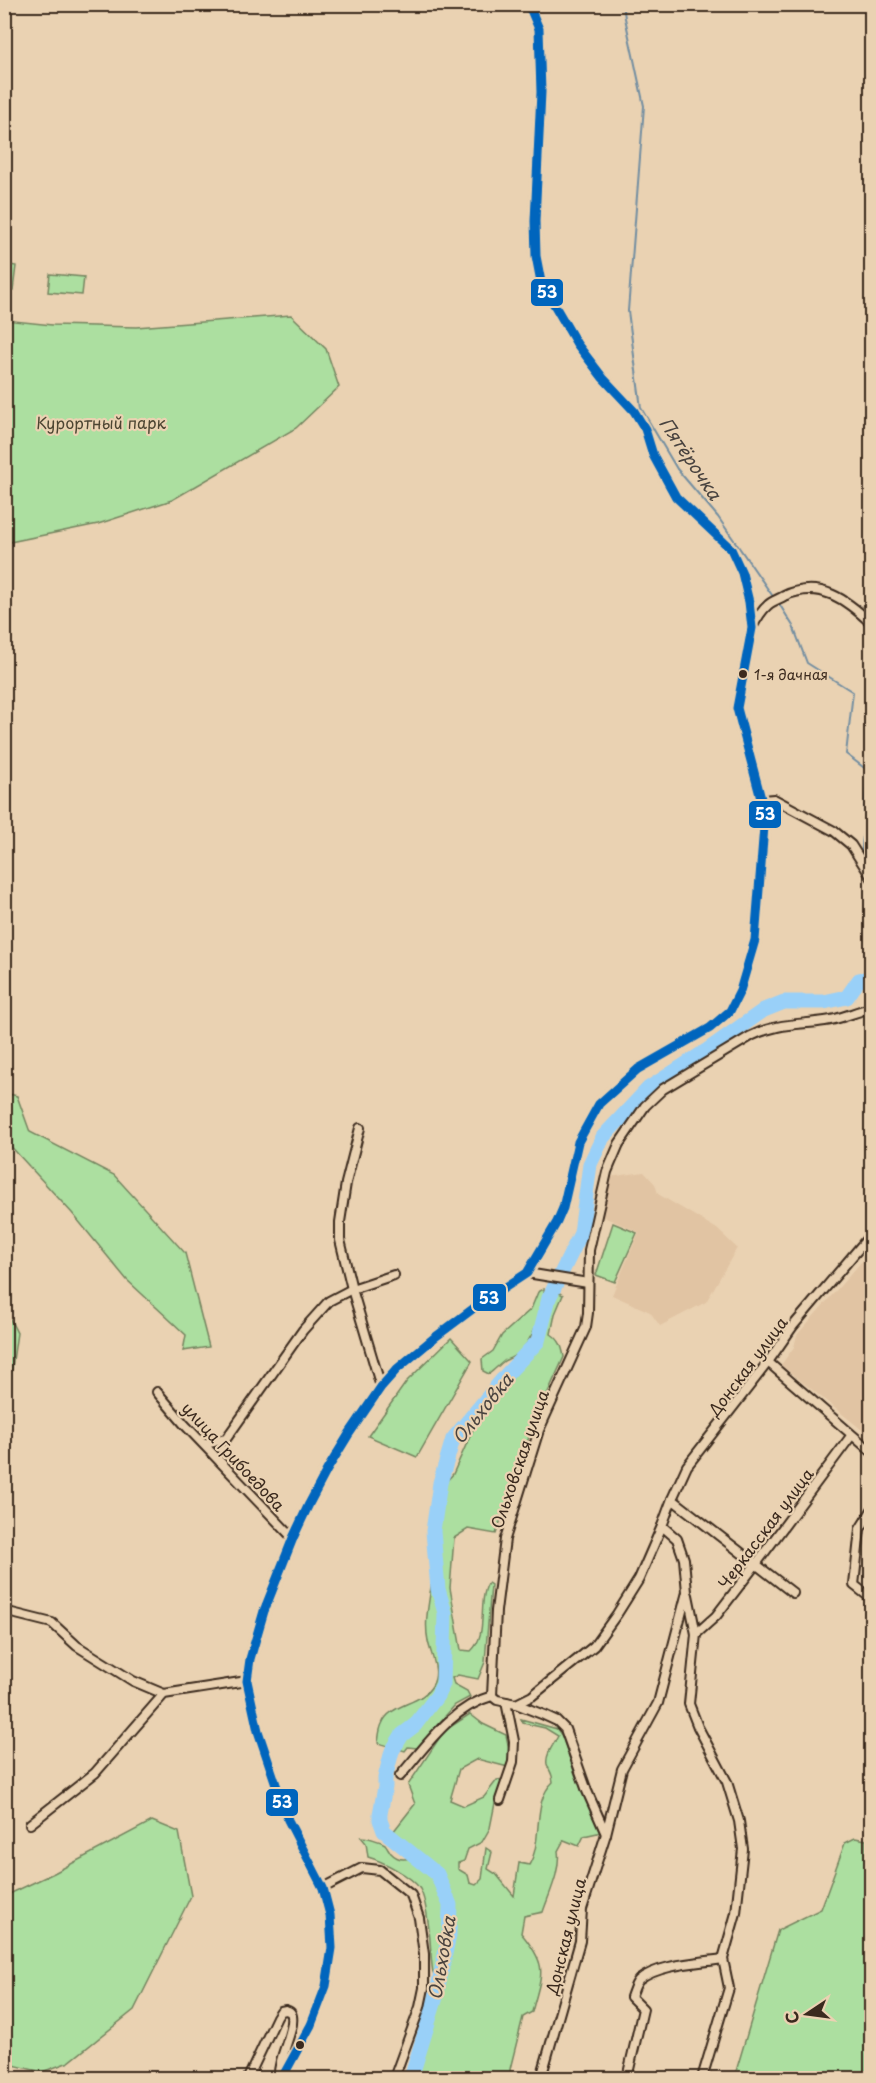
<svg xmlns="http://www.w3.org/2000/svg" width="876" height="2083" font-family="'Playpen Sans',sans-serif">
  <rect width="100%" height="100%" fill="#ead2b2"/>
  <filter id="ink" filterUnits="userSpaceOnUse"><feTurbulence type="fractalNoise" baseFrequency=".0167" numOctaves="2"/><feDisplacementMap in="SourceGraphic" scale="12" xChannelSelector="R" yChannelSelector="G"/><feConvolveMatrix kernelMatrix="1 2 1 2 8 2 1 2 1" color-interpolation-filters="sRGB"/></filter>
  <g filter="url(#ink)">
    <!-- built -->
    <g fill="#e1c4a3">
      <path d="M644 1172 655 1184 658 1194 717 1229 737 1248 706 1302 660 1326 650 1312 612 1295 639 1232 601 1216 609 1177Z"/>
      <path d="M871 1251V1437L781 1365 794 1347 797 1335Z"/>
    </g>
    <!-- green -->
    <g fill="#acdfa0" stroke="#74845f" stroke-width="1.5">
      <path d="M5 264 16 266 13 290 5 288Z"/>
      <path d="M50 274 84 277 82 295 48 292Z"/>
      <path d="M291 315 326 349 339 387 296 428 172 500 98 524 5 543V320L52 325 136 327Z"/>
      <path d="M5 1093 17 1096 30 1132 114 1175 185 1253 209 1347 183 1351 186 1335 127 1280 72 1213 5 1140Z"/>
      <path d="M613 1223 637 1233 615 1282 596 1275Z"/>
      <path d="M544 1289C545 1307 532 1343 517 1354 513 1357 508 1359 504 1361 499 1365 494 1370 489 1374L483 1371 482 1359 493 1351 502 1335 531 1309 538 1292Z"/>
      <path d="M556 1291 563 1295 555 1314 551 1334C560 1340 562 1346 564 1357L533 1425 496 1534 468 1529 454 1538 450 1588 461 1650 471 1651C489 1635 477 1603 488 1583L491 1585 485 1662 478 1679 458 1675 452 1678 454 1684 467 1691 470 1697 455 1705 417 1748 408 1747 405 1751 378 1743C379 1737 379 1730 382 1724 390 1703 421 1705 432 1686 441 1671 431 1656 428 1641 423 1617 432 1595 432 1572L440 1562 438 1530 445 1483 453 1474 480 1414 539 1348Z"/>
      <path d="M5 1309 17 1333 5 1416Z"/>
      <path d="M451 1338 472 1361 417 1457 368 1436 407 1381Z"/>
      <path d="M470 1714 483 1724 506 1735 509 1749 508 1767 477 1759 459 1769 450 1800 464 1806 484 1797 497 1780 505 1779 495 1803 490 1828 482 1842 468 1849 464 1861 458 1863V1869L468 1875 470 1883 476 1885 482 1879 486 1848 492 1852 488 1869 496 1874 514 1896 519 1863 529 1865C544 1840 531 1802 553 1782 552 1770 549 1772 547 1764 545 1755 554 1744 558 1736L545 1728 523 1723 521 1719 557 1729 562 1736 576 1777 602 1832 584 1836 579 1846 564 1840 558 1851C561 1870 549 1894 543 1912L524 1916 521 1933C549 1967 542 1973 532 2012L523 2017 510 2069 511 2074 518 2078H409L416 2075 441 1989C432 1978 432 1968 431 1954 430 1938 427 1902 420 1889 412 1876 382 1861 368 1857L366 1843 361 1837C367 1837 380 1841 385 1844 386 1845 390 1852 391 1853 399 1862 409 1860 419 1854L393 1832 415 1804 408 1785 444 1731Z"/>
      <path d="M152 1821 179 1832 191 1896 134 2010 69 2062 42 2072 5 2063V1896L54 1873Z"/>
      <path d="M855 1838 866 1840V1884L871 1905V2078H734L778 1930 821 1909 845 1843Z"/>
    </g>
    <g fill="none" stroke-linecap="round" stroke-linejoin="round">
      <!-- stream -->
      <g stroke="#738ea1" stroke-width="2">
        <path d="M623 4 625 18 644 106 628 311 641 408 677 469 718 517 774 598"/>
        <path d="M778 602 793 626 807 663 853 692 846 754 867 770 862 850 872 864"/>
      </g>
      <!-- river -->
      <path stroke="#99d0f8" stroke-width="15" d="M411 2078 436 1997 449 1935 450 1905 437 1874 384 1831 380 1820V1814L385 1787V1778L392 1751 402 1735 415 1725 437 1696 443 1684 445 1613 438 1589 433 1531 440 1483 453 1439 507 1374 538 1341 549 1298 581 1233 590 1164 603 1137 649 1088 706 1051 764 1010 784 1002H824L847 997 859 980 872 978"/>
      <!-- street casing -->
      <g stroke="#3b2a1e" stroke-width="12">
        <g id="street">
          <path d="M752 628C756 620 761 611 768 605 772 601 779 599 784 596 820 579 847 600 872 624"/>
          <path d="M762 800 774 799 834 831 851 845 872 878"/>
          <path d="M360 1128 346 1183 340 1222V1240L352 1289 381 1387"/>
          <path d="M527 1273 588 1283"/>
          <path d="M768 1362 872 1452"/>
          <path d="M157 1392 185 1425 293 1538"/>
          <path d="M205 1444 226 1439 303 1330 329 1301 352 1289 394 1275"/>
          <path d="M672 1499 793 1593"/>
          <path d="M872 1510 860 1529 854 1585 872 1599"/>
          <path d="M688 1595 696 1634 689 1704 698 1727 727 1782 739 1821 743 1849 736 1913 723 1959 729 1988 702 2078"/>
          <path d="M4 1611 52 1623 77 1646 133 1681 164 1694"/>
          <path d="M696 1634 716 1616 756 1564 851 1436"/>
          <path d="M492 1696 496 1611 505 1539 539 1430 586 1327 588 1313 589 1250 607 1172 619 1144 645 1106 663 1089 751 1036C777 1023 798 1025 825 1021 841 1019 856 1011 872 1008"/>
          <path d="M516 1704 532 1696 594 1646 617 1614 639 1579 662 1526"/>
          <path d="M400 1776C426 1746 452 1707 492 1696L497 1700 516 1704 544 1715 557 1721 565 1729 587 1791 606 1834"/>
          <path d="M500 1800 513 1762 514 1741 506 1702"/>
          <path d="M30 1824 95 1773 164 1694 247 1681"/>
          <path d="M323 1888 362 1868 380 1870 411 1895 419 1918 424 1954V1988L420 2007 394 2078"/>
          <path d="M248 2078 277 2017 281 2011 286 2010C290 2012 291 2011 292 2016 295 2031 277 2059 279 2078"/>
          <path d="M282 2078 311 2025 326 1986 332 1948 330 1915 323 1888 288 1820 258 1731 247 1681 250 1659 264 1611 293 1538 309 1504 327 1470 349 1434 381 1387 397 1369 434 1338 474 1308 527 1273 557 1222 563 1208 578 1142 599 1104 638 1069 710 1028 730 1011 740 991 755 940 765 814 737 708 752 628 749 602 742 573 731 549 676 497 653 455 645 429 634 411 603 378 577 344 541 282 536 256 535 221 541 92 539 29 531 10 523 4"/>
          <path d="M541 2078 580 1941 582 1909 606 1834 622 1769 658 1703 687 1592 684 1559 677 1539 662 1526 672 1499 687 1466 768 1362 793 1326 872 1233"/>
          <path d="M627 2078 643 2009 631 1997C633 1992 635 1984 639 1980 659 1964 698 1963 723 1959"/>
        </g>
      </g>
      <!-- street -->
      <use href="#street" stroke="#ead2b2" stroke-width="8"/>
      <!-- bus-1 casing -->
      <g stroke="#ead2b2" stroke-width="14">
        <path id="bus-1" d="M282 2078 311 2025 326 1986 332 1948 330 1915 323 1888 288 1820 258 1731 247 1681 250 1659 264 1611 293 1538 309 1504 327 1470 349 1434 381 1387 397 1369 434 1338 474 1308 527 1273 557 1222 563 1208 578 1142 599 1104 638 1069 710 1028 730 1011 740 991 755 940 765 814 737 708 752 628 749 602 742 573 731 549 676 497 653 455 645 429 634 411 603 378 577 344 541 282 536 256 535 221 541 92 539 29 531 10 523 4"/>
      </g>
      <!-- bus-1 -->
      <use href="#bus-1" stroke="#0065bd" stroke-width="9"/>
    </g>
  </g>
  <!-- markers -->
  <g fill="#3b2a1e" stroke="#ead2b2" stroke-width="2">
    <circle cx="743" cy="674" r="5"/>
    <circle cx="300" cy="2045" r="5"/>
  </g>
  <g text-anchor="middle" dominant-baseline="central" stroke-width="4.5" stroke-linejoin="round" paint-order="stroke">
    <!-- bus labels -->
    <g font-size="14" fill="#3b2a1e" stroke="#ead2b2" text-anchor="start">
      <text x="754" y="674">1-я дачная</text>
    </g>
    <!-- park labels -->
    <g font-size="16" fill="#4c4532" stroke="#ead2b2">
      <text x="101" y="422">Курортный парк</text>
    </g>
    <!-- street labels -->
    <g font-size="16" fill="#3b2a1e" stroke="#ead2b2">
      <text transform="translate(747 1366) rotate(-53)">Донская улица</text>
      <text transform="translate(234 1456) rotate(47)">улица Грибоедова</text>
      <text transform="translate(519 1459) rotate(-71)">Ольховская улица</text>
      <text transform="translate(765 1528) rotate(-53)">Черкасская улица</text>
      <text transform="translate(565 1936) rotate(-76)">Донская улица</text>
    </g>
    <!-- water labels -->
    <g font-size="18" font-style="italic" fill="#49433f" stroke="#ead2b2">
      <text transform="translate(691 458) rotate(56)">Пятёрочка</text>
      <text transform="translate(482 1408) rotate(-51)">Ольховка</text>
      <text transform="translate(441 1958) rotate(-80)">Ольховка</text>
    </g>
  </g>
  <g stroke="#ead2b2" stroke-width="2">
    <rect x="530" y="278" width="34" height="29" rx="6" fill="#0065bd"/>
    <rect x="748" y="800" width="34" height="29" rx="6" fill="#0065bd"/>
    <rect x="472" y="1283" width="35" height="29" rx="6" fill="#0065bd"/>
    <rect x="265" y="1788" width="34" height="29" rx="6" fill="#0065bd"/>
  </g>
  <g font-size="16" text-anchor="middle" font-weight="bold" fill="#fff">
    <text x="547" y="298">53</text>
    <text x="765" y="820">53</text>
    <text x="489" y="1304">53</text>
    <text x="282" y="1808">53</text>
  </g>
  <!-- margin -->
  <rect width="876" height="2083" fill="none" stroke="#ead2b2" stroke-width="24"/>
  <rect x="12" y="12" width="852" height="2059" fill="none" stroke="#3b2a1e" stroke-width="2" filter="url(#ink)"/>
  <!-- north arrow -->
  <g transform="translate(807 2014) rotate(257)" stroke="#ead2b2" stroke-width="4.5" paint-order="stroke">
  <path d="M0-4.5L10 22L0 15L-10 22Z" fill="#3b2a1e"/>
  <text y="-9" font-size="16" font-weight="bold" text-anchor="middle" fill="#3b2a1e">С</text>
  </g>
</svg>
